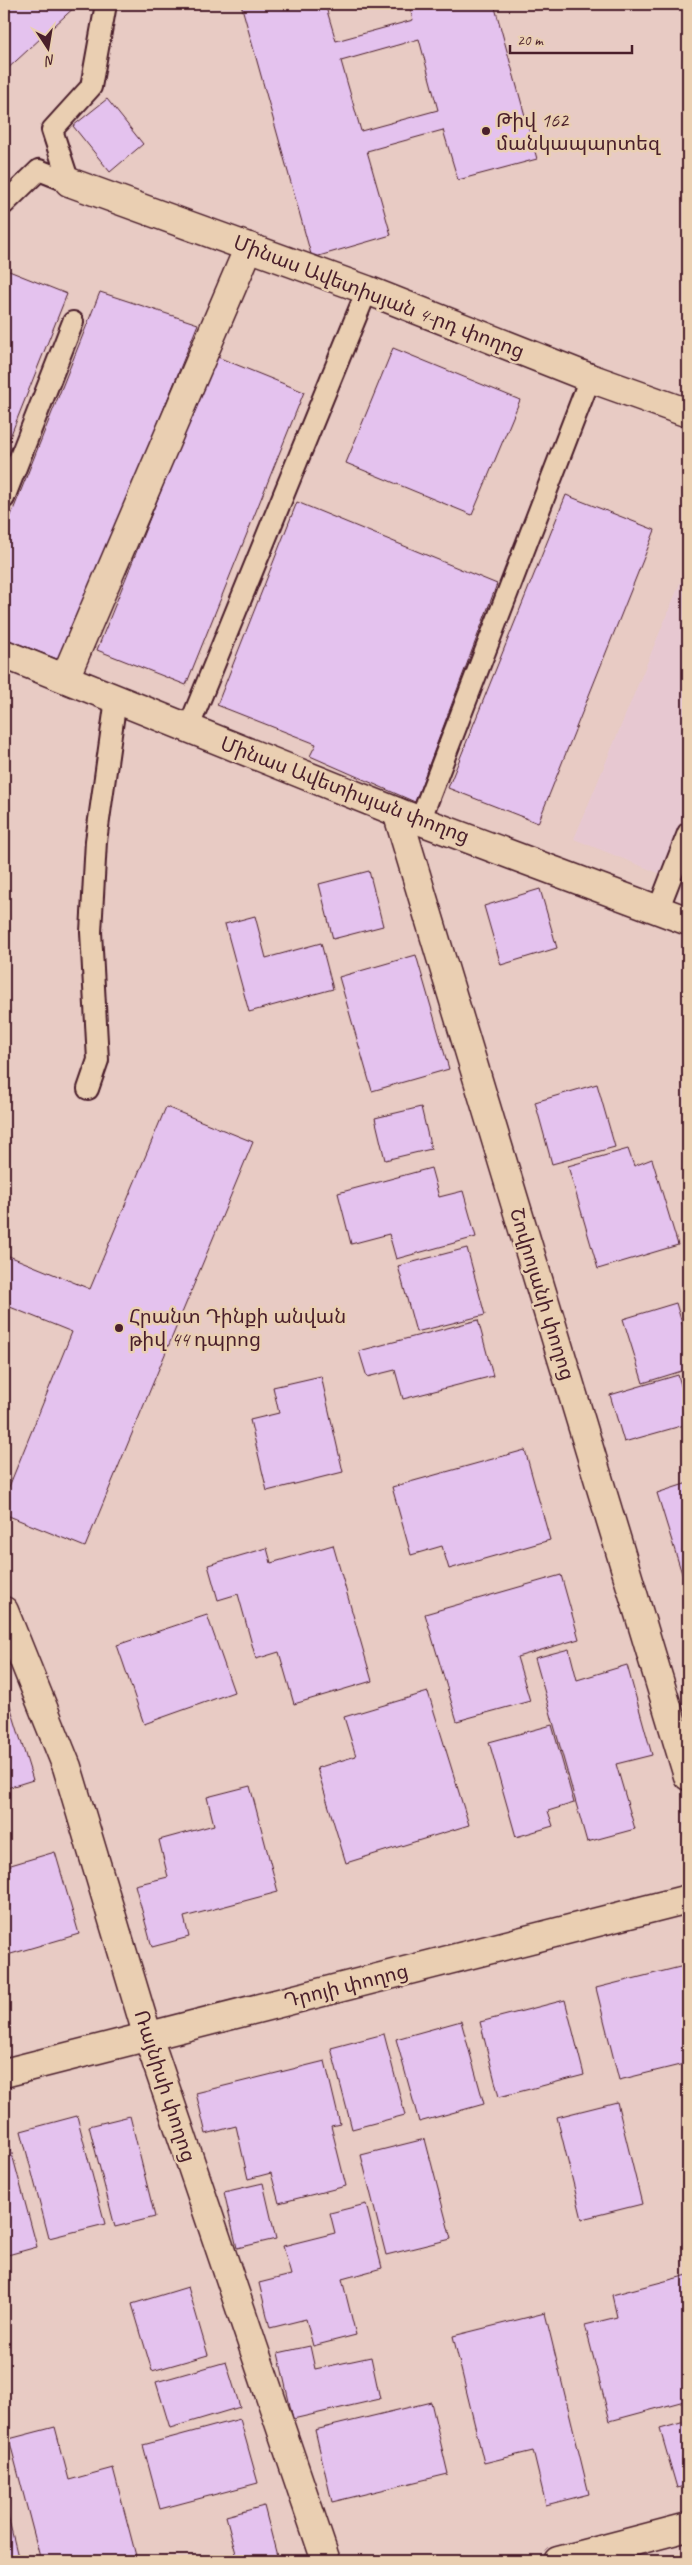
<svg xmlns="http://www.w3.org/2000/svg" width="692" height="2565" font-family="Caveat,'Noto Sans Armenian',sans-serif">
  <rect width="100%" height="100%" fill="#e8cbc4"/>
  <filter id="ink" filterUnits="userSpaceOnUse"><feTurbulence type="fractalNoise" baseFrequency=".02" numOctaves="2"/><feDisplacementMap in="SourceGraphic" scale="10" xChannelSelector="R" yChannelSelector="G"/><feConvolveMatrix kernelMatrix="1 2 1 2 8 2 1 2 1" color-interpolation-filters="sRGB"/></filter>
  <g filter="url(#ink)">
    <!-- built -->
    <path fill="#e7c8d1" d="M688 564V810L661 874 574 839Z"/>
    <!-- building -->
    <g fill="#e4c2ee" stroke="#4a1f2b" fill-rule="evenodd">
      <path d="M4 4H78L4 72Z"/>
      <path d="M241 4H325L336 41 413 20 409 4H494L537 159 458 180 443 130 367 151 391 235 312 258ZM419 39 438 110 361 131 341 61Z"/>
      <path d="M107 99 143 144 110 172 73 126Z"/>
      <path d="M4 269 67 294 4 452Z"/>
      <path d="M100 292 198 324 62 661 4 638V533Z"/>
      <path d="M393 348 520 400 472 515 346 463Z"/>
      <path d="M215 356 304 392 186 685 97 650Z"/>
      <path d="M566 495 655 530 538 823 448 788Z"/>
      <path d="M297 502 497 584 415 802 310 756 316 744 217 705Z"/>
      <path d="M369 871 383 926 333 939 319 884Z"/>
      <path d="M540 889 557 948 501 965 484 906Z"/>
      <path d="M255 916 266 958 321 943 333 989 249 1012 225 924Z"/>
      <path d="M416 955 449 1069 372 1091 339 977Z"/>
      <path d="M597 1084 615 1147 552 1164 535 1102Z"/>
      <path d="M166 1107 253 1142 85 1547 4 1514V1499L72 1332 10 1307 4 1323V1254L90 1289Z"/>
      <path d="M421 1107 431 1149 385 1160 375 1118Z"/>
      <path d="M628 1149 634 1166 652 1159 678 1245 598 1269 568 1166Z"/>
      <path d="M431 1168 439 1197 463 1191 476 1237 396 1259 389 1234 351 1244 338 1193Z"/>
      <path d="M467 1248 485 1315 416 1332 398 1266Z"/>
      <path d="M676 1303 688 1344V1369L643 1383 623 1319Z"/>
      <path d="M478 1320 493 1376 403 1399 395 1370 367 1377 359 1351Z"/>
      <path d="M678 1375 688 1410V1424L624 1442 610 1395Z"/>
      <path d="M321 1376 343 1472 267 1491 250 1420 279 1413 273 1387Z"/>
      <path d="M525 1450 550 1540 449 1569 442 1546 411 1555 392 1487Z"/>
      <path d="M688 1483V1593L657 1493Z"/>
      <path d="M333 1545 372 1681 294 1704 279 1652 256 1659 238 1594 218 1600 208 1565 267 1548 271 1563Z"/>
      <path d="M561 1575 579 1639 517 1657 530 1701 457 1721 425 1614Z"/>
      <path d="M207 1615 234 1692 144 1724 117 1645Z"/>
      <path d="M569 1649 577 1680 627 1665 652 1755 616 1764 635 1829 587 1842 535 1658Z"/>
      <path d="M4 1686 33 1780 4 1789Z"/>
      <path d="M428 1692 469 1825 346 1863 317 1768 356 1756 344 1717Z"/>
      <path d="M552 1725 574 1803 548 1811 553 1826 516 1837 489 1742Z"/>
      <path d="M250 1786 278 1892 184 1917 189 1937 152 1947 135 1885 168 1877 159 1840 214 1825 207 1797Z"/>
      <path d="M55 1852 79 1934 4 1956V1867Z"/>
      <path d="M688 1965V2063L619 2080 596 1988Z"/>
      <path d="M565 2000 584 2075 499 2097 480 2022Z"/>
      <path d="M461 2021 484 2104 419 2122 396 2039Z"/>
      <path d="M384 2034 405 2115 352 2129 331 2048Z"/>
      <path d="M325 2061 340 2124 331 2126 346 2186 279 2203 271 2173 248 2179 236 2126 206 2134 196 2093Z"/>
      <path d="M617 2102 642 2204 582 2219 557 2117Z"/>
      <path d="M77 2116 105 2224 49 2238 21 2131Z"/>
      <path d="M130 2116 155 2217 115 2227 89 2126Z"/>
      <path d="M8 2139 37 2247 4 2256V2141Z"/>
      <path d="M425 2139 451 2239 386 2255 361 2155Z"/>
      <path d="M263 2183 276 2239 237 2248 224 2192Z"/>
      <path d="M366 2204 382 2268 342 2279 356 2335 313 2346 306 2319 270 2328 259 2283 291 2275 283 2246 335 2233 330 2213Z"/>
      <path d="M688 2275V2327H685L688 2341V2400L610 2421 585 2325 617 2317 612 2295Z"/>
      <path d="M188 2287 208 2355 152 2371 132 2304Z"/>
      <path d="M545 2313 589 2494 546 2505 533 2451 484 2463 453 2336Z"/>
      <path d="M310 2346 315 2369 371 2357 380 2399 293 2419 278 2353Z"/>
      <path d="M226 2362 240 2407 170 2428 156 2382Z"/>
      <path d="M431 2402 448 2474 332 2502 315 2430Z"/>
      <path d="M240 2419 258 2483 160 2509 143 2445Z"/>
      <path d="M688 2421V2485L677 2488 660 2429Z"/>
      <path d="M55 2427 69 2480 113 2468 136 2556 115 2561H41L9 2439Z"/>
      <path d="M4 2500 19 2561H4Z"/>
      <path d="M264 2506 277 2556 255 2561H238L226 2516Z"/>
    </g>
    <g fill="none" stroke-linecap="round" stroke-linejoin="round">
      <!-- service casing -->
      <g stroke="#4a1f2b" stroke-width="24">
        <g id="service">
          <path d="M69 182 52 130 91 87 106 4"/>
          <path d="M4 204 39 170 69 182"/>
          <path d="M4 498 73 322"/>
          <path d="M188 729 367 290"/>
          <path d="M420 821 590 378"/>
          <path d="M658 910 688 833"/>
          <path d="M88 1089 98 1060 91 932 96 841 116 699"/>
        </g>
      </g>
      <!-- minor casing -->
      <g stroke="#4a1f2b" stroke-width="31">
        <g id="minor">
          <path d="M69 182 367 290 590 378 688 413"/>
          <path d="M4 654 397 812 688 921"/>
          <path d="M65 678 249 247"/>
          <path d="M397 812 688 1776"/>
          <path d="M4 1611 67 1767 148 2037 326 2561"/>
          <path d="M4 2073 688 1899"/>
          <path d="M558 2561 688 2527"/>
        </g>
      </g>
      <!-- service -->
      <use href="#service" stroke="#eacfb2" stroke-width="20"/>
      <!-- minor -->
      <use href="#minor" stroke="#eacfb2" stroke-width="28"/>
    </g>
  </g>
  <!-- markers -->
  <g fill="#4a1f2b" stroke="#eacfb2" stroke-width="2">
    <circle cx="486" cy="131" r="5"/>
    <circle cx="119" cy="1328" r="5"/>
  </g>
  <g text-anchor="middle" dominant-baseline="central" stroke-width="5" stroke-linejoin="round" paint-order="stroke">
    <!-- poi labels -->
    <g font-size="20" fill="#4a1f2b" stroke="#eacfb2" text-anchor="start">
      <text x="496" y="120">Թիվ 162<tspan x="496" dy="23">մանկապարտեզ</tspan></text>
      <text x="129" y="1316">Հրանտ Դինքի անվան<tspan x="129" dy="23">թիվ 44 դպրոց</tspan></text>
    </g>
    <!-- street labels -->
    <g font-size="20" fill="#4a1f2b" stroke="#eacfb2">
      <text transform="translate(379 297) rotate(21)">Մինաս Ավետիսյան 4-րդ փողոց</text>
      <text transform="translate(345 790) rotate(21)">Մինաս Ավետիսյան փողոց</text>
      <text transform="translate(542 1294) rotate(73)">Շովրոյանի փողոց</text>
      <text transform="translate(346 1986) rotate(-14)">Դրոյի փողոց</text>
      <text transform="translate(165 2086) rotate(72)">Ռայնիսի փողոց</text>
    </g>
  </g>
  <!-- margin -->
  <rect width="692" height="2565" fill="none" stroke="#eacfb2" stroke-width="20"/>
  <rect x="10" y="10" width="672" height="2545" fill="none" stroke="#4a1f2b" stroke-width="2" filter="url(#ink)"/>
  <!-- north arrow -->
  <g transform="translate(48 48) rotate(168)" stroke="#eacfb2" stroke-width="4" paint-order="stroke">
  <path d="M0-4L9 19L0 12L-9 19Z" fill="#4a1f2b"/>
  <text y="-8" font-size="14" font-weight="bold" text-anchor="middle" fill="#4a1f2b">N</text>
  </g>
  <!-- scale -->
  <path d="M510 45v8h122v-8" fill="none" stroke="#4a1f2b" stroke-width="2.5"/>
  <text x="517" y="45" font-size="15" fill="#4a1f2b" stroke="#eacfb2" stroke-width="4" paint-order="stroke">20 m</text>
</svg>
